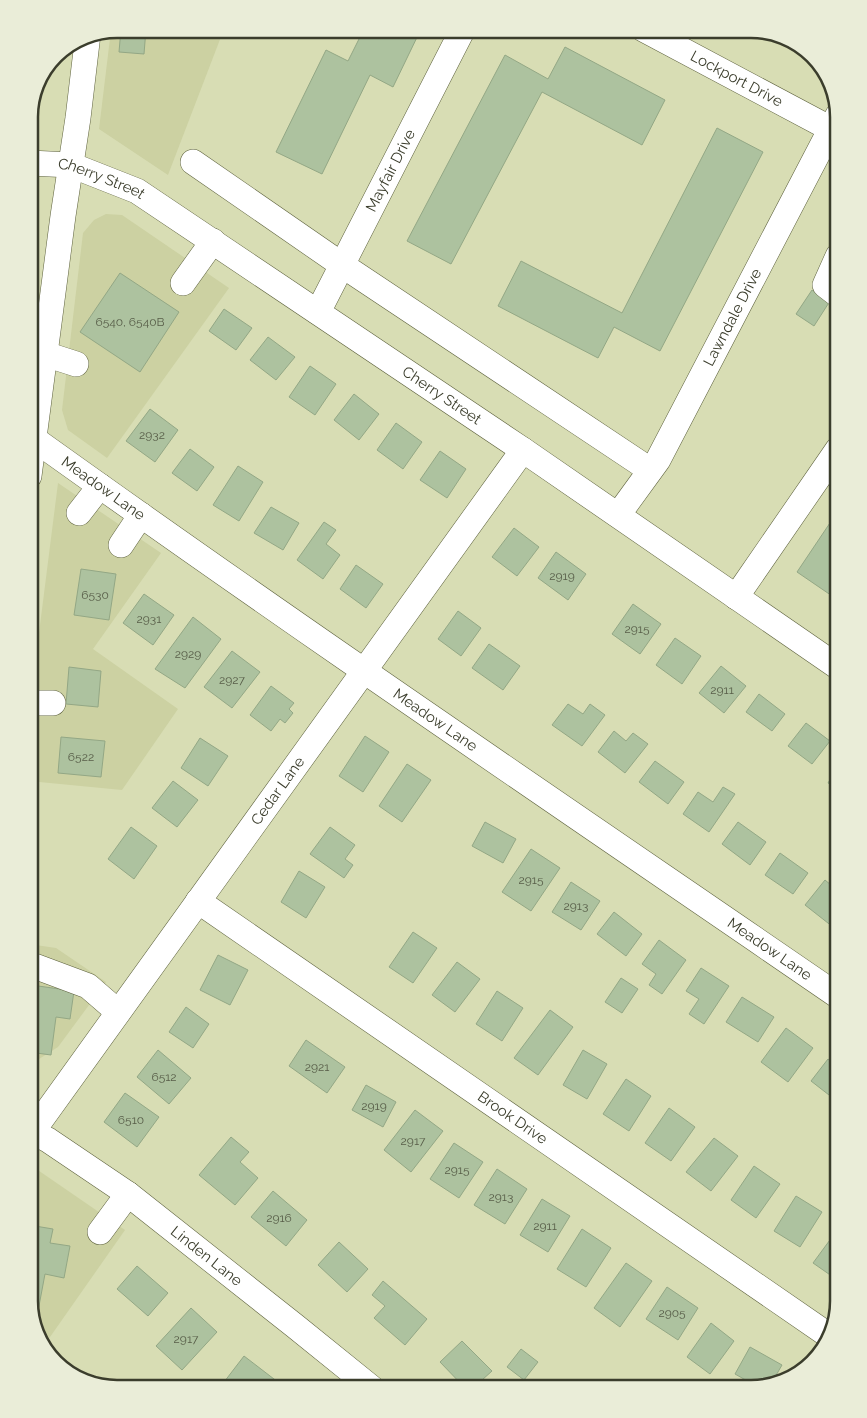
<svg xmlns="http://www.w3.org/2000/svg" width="867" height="1418" font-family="Raleway,sans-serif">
  <rect width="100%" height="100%" fill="#d8ddb4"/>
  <!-- built -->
  <g fill="#ccd1a2">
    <path d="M117 29H224L168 175 99 129 111 30Z"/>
    <path d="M106 214 122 215 229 288 107 458 68 430 62 410 83 233 94 220Z"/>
    <path d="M58 483 161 553 93 649 178 709 122 790 29 781V712Z"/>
    <path d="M29 944 56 948 106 982 58 1047 39 1059 29 1057Z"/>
    <path d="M29 1164 125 1230 43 1347 38 1340 29 1301Z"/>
  </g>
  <!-- building -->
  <g fill="#adc29f" stroke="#93a785">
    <path d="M121 29H146L144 54 119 52Z"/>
    <path d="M364 29H421L393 87 370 75 322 174 276 152 326 50 348 61Z"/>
    <path d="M565 47 665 100 642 145 542 92 451 264 407 241 505 55 548 79Z"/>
    <path d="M717 128 763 152 660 351 614 327 598 358 498 306 521 261 622 313Z"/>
    <path d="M120 273 179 312 140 372 80 332Z"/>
    <path d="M812 290 830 301 814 326 796 314Z"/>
    <path d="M224 309 252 328 236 350 209 331Z"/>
    <path d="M268 337 295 357 276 380 250 360Z"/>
    <path d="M310 366 336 384 315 415 289 397Z"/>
    <path d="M354 394 379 414 359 440 334 420Z"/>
    <path d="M150 409 178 430 155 462 126 441Z"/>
    <path d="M396 423 422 442 403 469 377 450Z"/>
    <path d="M190 449 214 467 197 491 172 473Z"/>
    <path d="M440 451 466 469 447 498 420 480Z"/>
    <path d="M238 466 263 482 239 521 213 505Z"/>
    <path d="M271 507 299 523 283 550 254 533Z"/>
    <path d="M838 511V600L797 572Z"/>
    <path d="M324 522 336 530 326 544 340 555 323 579 297 560Z"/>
    <path d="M514 528 539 547 517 576 492 557Z"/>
    <path d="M556 552 586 574 568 600 538 578Z"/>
    <path d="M356 565 383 584 366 608 340 589Z"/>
    <path d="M81 569 116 574 109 620 74 615Z"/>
    <path d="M144 594 174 615 153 645 123 623Z"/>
    <path d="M633 604 661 624 640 654 612 634Z"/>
    <path d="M458 611 481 628 461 656 438 639Z"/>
    <path d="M193 617 221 639 185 688 155 669Z"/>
    <path d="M675 638 701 656 682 684 656 665Z"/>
    <path d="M489 644 520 666 503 690 472 668Z"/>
    <path d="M232 651 260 672 232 708 204 687Z"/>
    <path d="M721 666 746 686 724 713 699 693Z"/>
    <path d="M69 667 101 671 98 707 66 704Z"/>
    <path d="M271 686 294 703 289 709 293 713 285 723 280 719 271 731 250 715Z"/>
    <path d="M759 694 785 714 772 731 746 712Z"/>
    <path d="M568 704 583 714 590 704 605 715 582 746 552 725Z"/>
    <path d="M806 723 830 741 812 764 788 746Z"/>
    <path d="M614 731 626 741 633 733 648 744 625 773 598 752Z"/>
    <path d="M365 736 389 752 363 792 339 776Z"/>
    <path d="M61 737 105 741 101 777 58 773Z"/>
    <path d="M200 738 228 756 208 786 181 768Z"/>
    <path d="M655 761 684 782 668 804 639 782Z"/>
    <path d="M407 764 431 780 402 822 379 806Z"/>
    <path d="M838 766V789L828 783Z"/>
    <path d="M173 781 198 800 177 827 152 808Z"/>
    <path d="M723 787 735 794 709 832 683 814 698 792 713 802Z"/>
    <path d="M485 822 516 839 503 863 472 846Z"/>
    <path d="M738 822 766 842 750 865 722 844Z"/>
    <path d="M131 827 157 846 134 879 108 859Z"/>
    <path d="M330 827 355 845 345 859 353 865 344 878 310 854Z"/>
    <path d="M531 849 560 868 531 911 502 892Z"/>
    <path d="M780 853 808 873 793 894 765 875Z"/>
    <path d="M299 871 325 887 306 918 281 902Z"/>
    <path d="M825 880 837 890 838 889V921L833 927 805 905Z"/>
    <path d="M571 882 600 901 581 930 552 912Z"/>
    <path d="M614 912 642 934 626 956 597 934Z"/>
    <path d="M413 932 437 948 413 983 389 967Z"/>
    <path d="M659 940 686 960 662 994 649 985 656 974 642 964Z"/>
    <path d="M218 955 248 970 230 1005 200 990Z"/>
    <path d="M457 962 480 979 455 1012 432 995Z"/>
    <path d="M701 968 729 986 704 1024 689 1014 699 999 686 991Z"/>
    <path d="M621 978 638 989 622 1013 605 1002Z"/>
    <path d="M31 985 74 991 70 1019 56 1017 51 1055 29 1052V997Z"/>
    <path d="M497 991 523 1008 502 1041 476 1024Z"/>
    <path d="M742 997 774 1017 758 1042 726 1022Z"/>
    <path d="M186 1007 209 1024 193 1048 169 1032Z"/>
    <path d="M550 1010 573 1027 538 1075 514 1058Z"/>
    <path d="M786 1028 813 1048 788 1082 761 1062Z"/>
    <path d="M306 1040 345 1067 327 1093 289 1066Z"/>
    <path d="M158 1050 191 1078 169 1104 137 1077Z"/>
    <path d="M583 1050 607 1064 587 1099 563 1085Z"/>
    <path d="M828 1059 838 1067V1102L811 1081Z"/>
    <path d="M626 1079 651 1096 629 1131 603 1114Z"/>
    <path d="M366 1085 396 1102 383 1127 352 1110Z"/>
    <path d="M125 1093 159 1117 137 1147 104 1122Z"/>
    <path d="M669 1108 695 1127 671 1161 645 1143Z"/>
    <path d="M415 1110 443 1131 411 1172 384 1150Z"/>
    <path d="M231 1137 249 1152 240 1162 258 1178 235 1205 199 1175Z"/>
    <path d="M714 1138 738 1156 711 1191 686 1172Z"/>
    <path d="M454 1143 483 1162 459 1198 430 1179Z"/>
    <path d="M754 1166 780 1184 756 1218 731 1200Z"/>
    <path d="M497 1169 527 1189 505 1224 474 1205Z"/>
    <path d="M273 1191 307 1220 286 1246 251 1217Z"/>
    <path d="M796 1196 822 1212 800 1247 774 1231Z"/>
    <path d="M542 1199 570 1216 548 1252 520 1235Z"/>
    <path d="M29 1225 53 1229 50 1243 70 1246 64 1278 45 1274 35 1327 29 1301Z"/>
    <path d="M582 1229 611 1248 586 1287 557 1269Z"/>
    <path d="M838 1229V1276L836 1279 813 1263Z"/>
    <path d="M339 1242 368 1269 347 1292 318 1265Z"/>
    <path d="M626 1263 652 1281 620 1327 594 1308Z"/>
    <path d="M137 1266 168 1293 148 1316 117 1289Z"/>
    <path d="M383 1281 427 1319 405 1345 374 1318 385 1306 372 1295Z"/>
    <path d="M667 1287 698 1308 678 1340 646 1319Z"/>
    <path d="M191 1308 217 1332 182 1370 156 1346Z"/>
    <path d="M711 1323 734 1341 710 1374 687 1357Z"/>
    <path d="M462 1341 492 1371 472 1389H466L440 1362Z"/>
    <path d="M750 1347 782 1365 771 1384 758 1387 735 1374Z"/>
    <path d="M521 1349 538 1362 524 1380 507 1367Z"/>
    <path d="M244 1356 287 1389H226L221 1386Z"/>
    <path d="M513 1381 522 1389H506Z"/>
  </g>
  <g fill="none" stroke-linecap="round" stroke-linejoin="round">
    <!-- minor casing -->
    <g stroke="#5e623e" stroke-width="26">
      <g id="minor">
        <path id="s1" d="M643 29 831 129"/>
        <path d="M193 162 342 265 650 470"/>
        <path id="s2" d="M29 163 71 165 137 191 523 450 838 667"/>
        <path d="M183 283 213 241"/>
        <path d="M838 295 825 285 838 256"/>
        <path id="s3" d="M318 312 463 29"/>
        <path d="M45 354 76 364"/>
        <path id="s4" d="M34 439C299 629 570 812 838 996"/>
        <path d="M29 476 63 216 78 118 88 34"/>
        <path d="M79 513 100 486"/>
        <path id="s5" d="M618 515 658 460 838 115"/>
        <path d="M121 545 141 515"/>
        <path d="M736 597 838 449"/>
        <path d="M29 703H53"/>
        <path id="s6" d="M198 901 828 1335"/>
        <path d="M29 964 88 986 118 1012"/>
        <path id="s7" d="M29 1130 48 1140 128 1194 295 1326 373 1389"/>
        <path id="s8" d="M33 1131 523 450"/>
        <path d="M100 1232 128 1194"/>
      </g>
    </g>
    <!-- minor -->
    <use href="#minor" stroke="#fff" stroke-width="25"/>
  </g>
  <g text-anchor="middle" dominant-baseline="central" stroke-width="4" stroke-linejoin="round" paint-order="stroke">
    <!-- number labels -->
    <g font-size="12" fill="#585e49">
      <text x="130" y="322">6540, 6540B</text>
      <text x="152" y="435">2932</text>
      <text x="562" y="576">2919</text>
      <text x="95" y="595">6530</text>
      <text x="149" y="619">2931</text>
      <text x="637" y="629">2915</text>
      <text x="188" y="654">2929</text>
      <text x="232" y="680">2927</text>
      <text x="722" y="690">2911</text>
      <text x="81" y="757">6522</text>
      <text x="531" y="880">2915</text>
      <text x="576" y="906">2913</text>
      <text x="317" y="1067">2921</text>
      <text x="164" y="1077">6512</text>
      <text x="374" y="1106">2919</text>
      <text x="131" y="1120">6510</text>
      <text x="413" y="1141">2917</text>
      <text x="457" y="1170">2915</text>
      <text x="501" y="1197">2913</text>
      <text x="279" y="1218">2916</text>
      <text x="545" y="1226">2911</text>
      <text x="672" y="1313">2905</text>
      <text x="186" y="1339">2917</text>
    </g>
    <!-- street labels -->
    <g font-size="15" fill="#3b3d2c" stroke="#f9fce7">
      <text stroke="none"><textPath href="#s1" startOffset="106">Lockport Drive</textPath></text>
      <text stroke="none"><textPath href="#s3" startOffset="159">Mayfair Drive</textPath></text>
      <text stroke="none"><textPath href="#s2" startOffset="75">Cherry Street</textPath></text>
      <text stroke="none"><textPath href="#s5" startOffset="229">Lawndale Drive</textPath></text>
      <text stroke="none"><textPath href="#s2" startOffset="480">Cherry Street</textPath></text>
      <text stroke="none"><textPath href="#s4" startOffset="85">Meadow Lane</textPath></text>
      <text stroke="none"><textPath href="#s4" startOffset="490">Meadow Lane</textPath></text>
      <text stroke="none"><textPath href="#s8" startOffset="419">Cedar Lane</textPath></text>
      <text stroke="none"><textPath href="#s4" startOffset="895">Meadow Lane</textPath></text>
      <text stroke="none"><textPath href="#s6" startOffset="382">Brook Drive</textPath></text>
      <text stroke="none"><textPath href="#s7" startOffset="218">Linden Lane</textPath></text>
    </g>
  </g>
  <!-- crop -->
  <path d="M0 0H867V1418H0ZM117 38H751A79 79 0 0 1 830 117V1301A79 79 0 0 1 751 1380H117A79 79 0 0 1 38 1301V117A79 79 0 0 1 117 38Z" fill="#eaedd8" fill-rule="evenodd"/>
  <path fill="none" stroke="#3b3d2c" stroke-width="2.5" d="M117 38H751A79 79 0 0 1 830 117V1301A79 79 0 0 1 751 1380H117A79 79 0 0 1 38 1301V117A79 79 0 0 1 117 38Z"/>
</svg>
